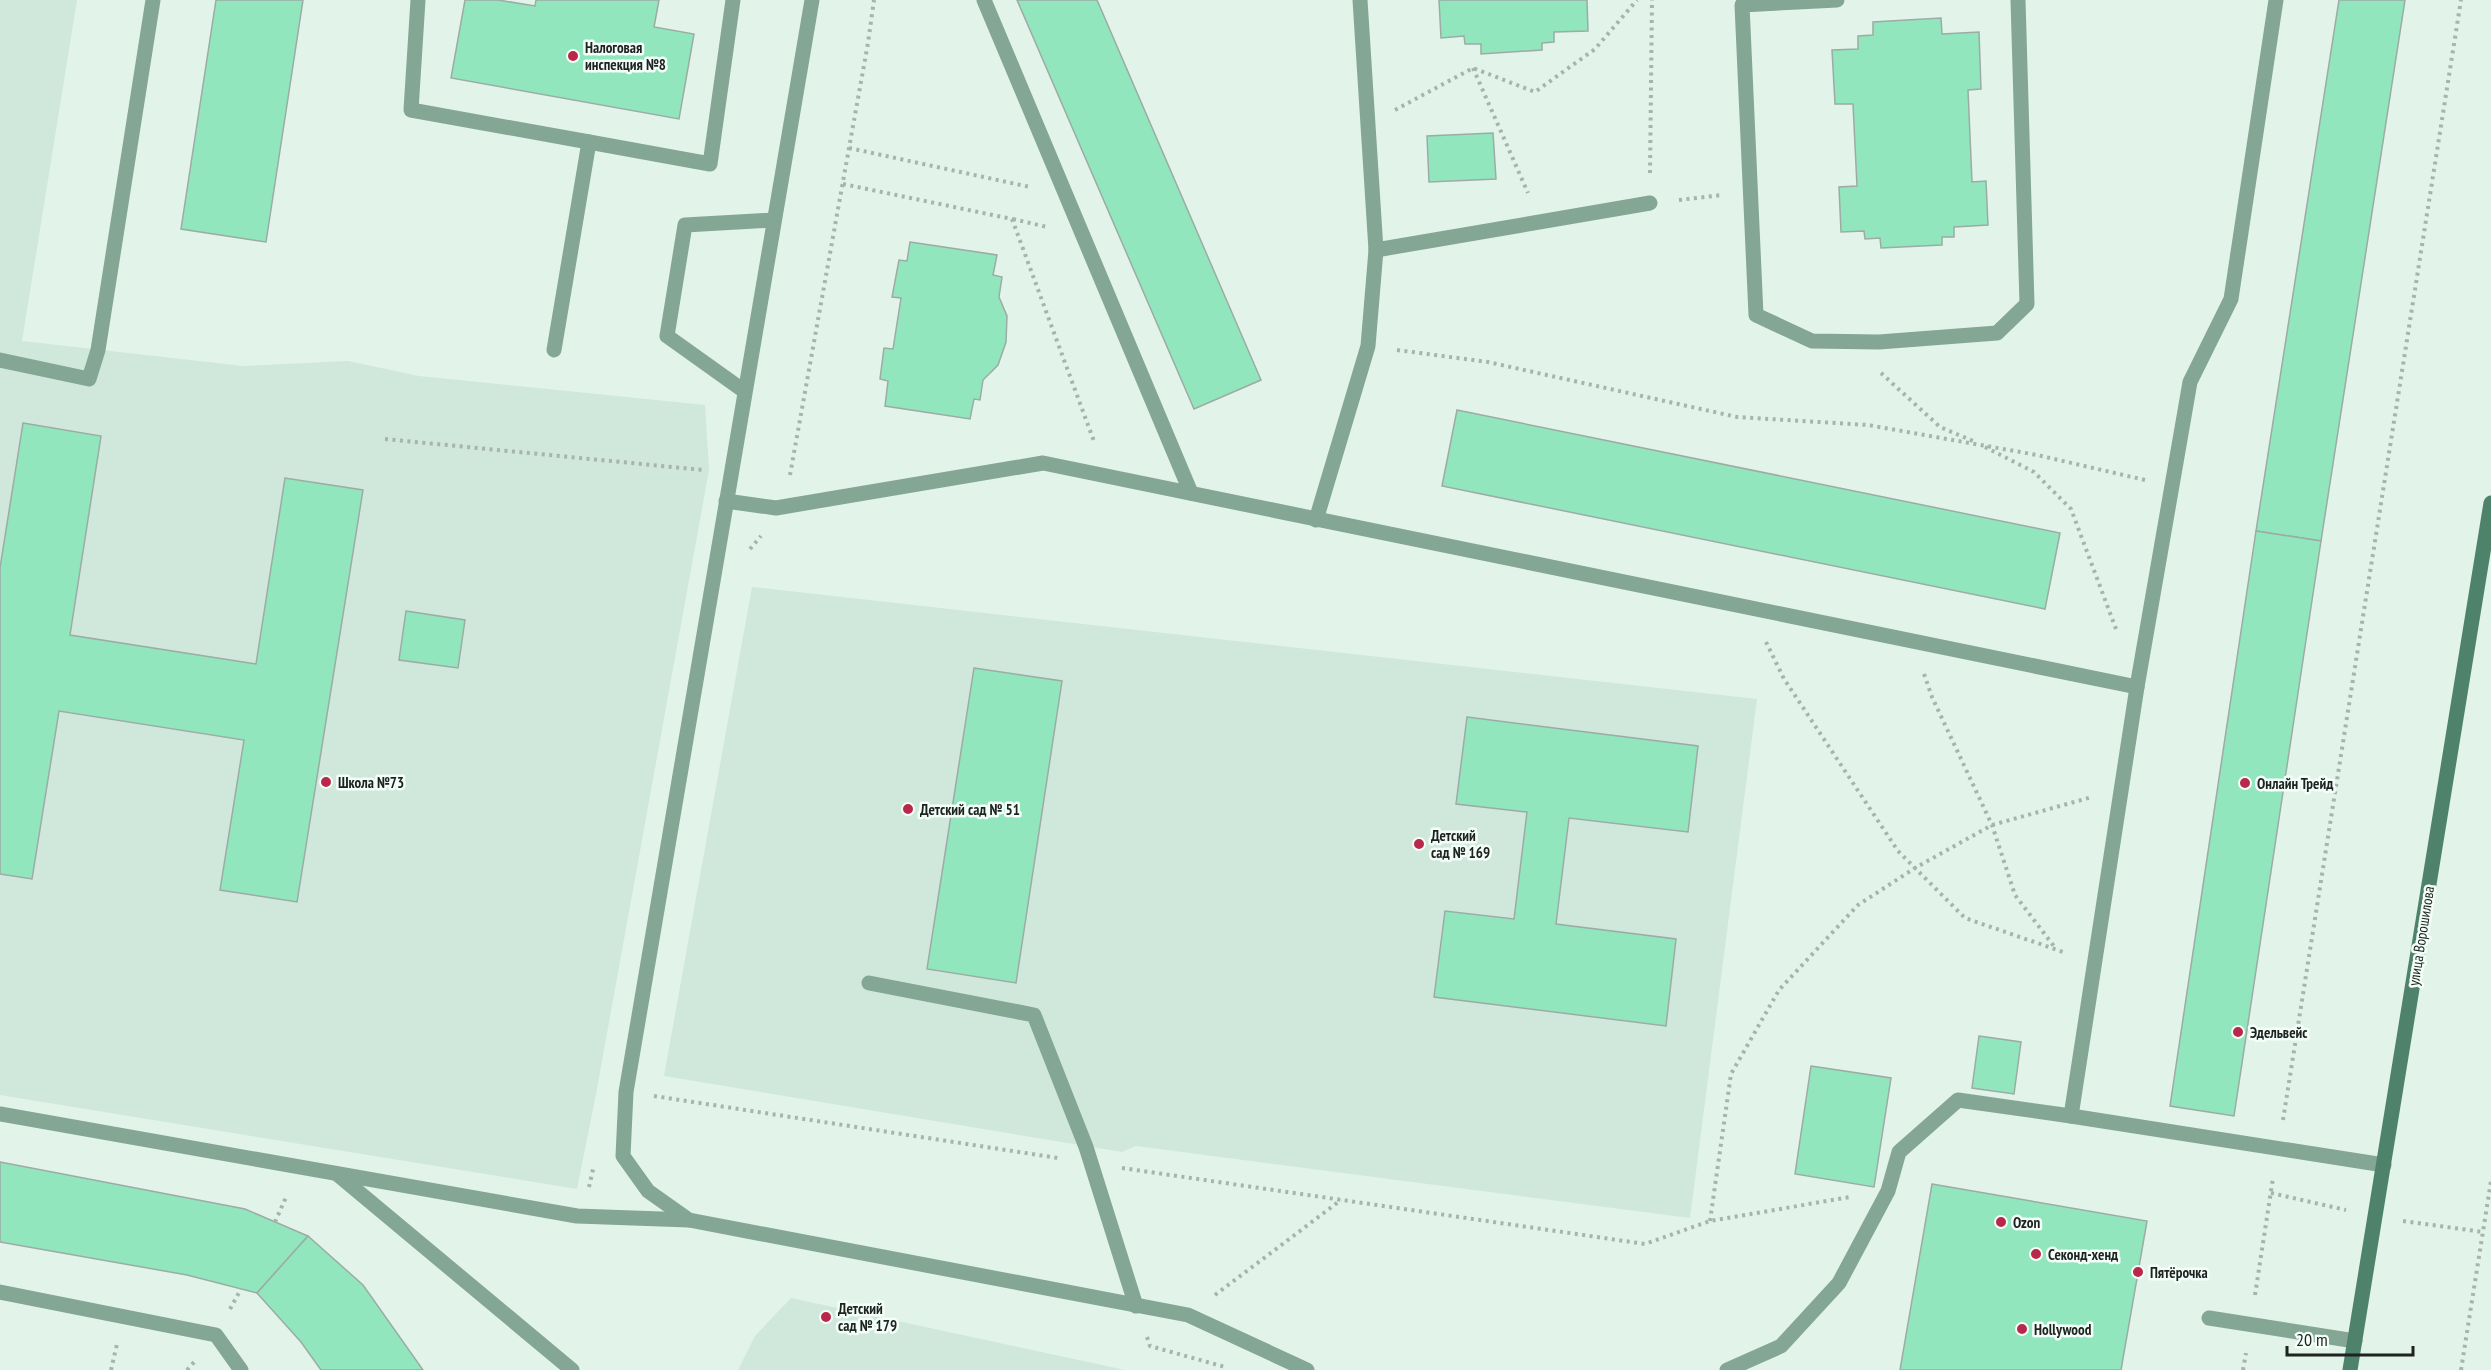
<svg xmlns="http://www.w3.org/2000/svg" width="2491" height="1370" font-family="'PT Sans Narrow',sans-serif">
  <rect width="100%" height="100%" fill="#e2f3ea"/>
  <!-- built -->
  <g fill="#cfe8db">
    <path d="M0 0H77L22 341 243 366 348 361 419 376 705 405 709 470 596 1094 577 1189 0 1095Z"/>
    <path d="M752 587 1757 699 1690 1218 1136 1146 1122 1152 664 1076Z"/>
    <path d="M791 1298 1125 1370H738L755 1336Z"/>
  </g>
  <!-- building -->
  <g fill="#91e6bd" stroke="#9caca4" stroke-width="1.5">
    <path d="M216 0H303L266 242 181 229Z"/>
    <path d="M465 0H498L535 6 536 0H659L654 27 694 34 679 119 451 78Z"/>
    <path d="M1017 0H1097L1261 380 1194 409Z"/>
    <path d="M1439 0H1587L1588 31 1554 32V42L1542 43V50L1481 54V44H1465L1464 36 1441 38Z"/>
    <path d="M2339 0H2405L2321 541 2256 531Z"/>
    <path d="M1941 18 1942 34 1979 32 1981 89 1968 90 1972 182 1986 181 1988 225 1954 227V237H1942V245L1881 248 1880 238 1865 239 1864 231 1841 232 1839 187 1857 186 1853 104H1835L1832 50 1858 49V36L1873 35V22Z"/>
    <path d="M1493 133 1496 179 1429 182 1427 136Z"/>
    <path d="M910 242 997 255 993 275 1002 277 999 297 1007 316 1006 342 998 365 983 380 980 400 974 399 970 419 885 406 888 381 880 379 884 348 893 349 901 298 892 297 899 260 907 261Z"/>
    <path d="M1457 410 2060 533 2045 609 1442 486Z"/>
    <path d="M23 423 101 436 70 635 256 664 285 478 363 490 297 902 220 890 244 740 59 711 32 879 0 874V568Z"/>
    <path d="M2256 531 2321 541 2234 1116 2170 1106Z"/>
    <path d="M406 611 465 620 458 668 399 660Z"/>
    <path d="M974 668 1062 681 1016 983 927 969Z"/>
    <path d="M1467 717 1698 746 1688 832 1569 818 1556 924 1676 939 1666 1026 1434 997 1445 911 1514 919 1527 812 1456 804Z"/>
    <path d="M1979 1036 2021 1042 2014 1094 1972 1088Z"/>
    <path d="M1811 1066 1891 1078 1874 1187 1795 1174Z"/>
    <path d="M0 1162 245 1209 308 1236 257 1293 187 1275 0 1242Z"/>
    <path d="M1932 1184 2147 1221 2121 1370H1900Z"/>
    <path d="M308 1236 363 1285 423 1370H321L301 1342 257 1293Z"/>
  </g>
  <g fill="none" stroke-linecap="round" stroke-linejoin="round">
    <!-- path -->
    <g stroke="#a7b4ad" stroke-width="4" stroke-dasharray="3 4.5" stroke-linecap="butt">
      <path d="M1473 68 1528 193"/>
      <path d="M1395 110 1473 68 1535 92 1595 49 1637 0"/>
      <path d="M849 148 1030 187"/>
      <path d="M1650 173 1652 0"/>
      <path d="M843 184 1012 219 1095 444"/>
      <path d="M1679 200 1722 195"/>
      <path d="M1013 219 1047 227"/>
      <path d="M1397 350 1488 362 1737 417 1868 425 2037 455 2145 480"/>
      <path d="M1881 373 1940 427 1973 441"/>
      <path d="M385 439 703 470"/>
      <path d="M1985 447 2034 472 2071 509 2116 629"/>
      <path d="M790 475 868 43 874 0"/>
      <path d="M750 549 761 536"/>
      <path d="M1766 642 1784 679 1898 851 1965 918 2066 953"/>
      <path d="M1924 674 1932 697 1992 825 2015 895 2056 949"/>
      <path d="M654 1096 1058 1158"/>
      <path d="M2283 1120 2461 0"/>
      <path d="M1122 1168 1645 1244 1710 1221 1850 1197"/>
      <path d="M589 1187 594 1165"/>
      <path d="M2271 1193 2346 1210"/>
      <path d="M1710 1221 1731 1074 1779 990 1858 905 1915 868 1992 825 2092 797"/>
      <path d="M2403 1221 2483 1232"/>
      <path d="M275 1222 287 1195"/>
      <path d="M1215 1295 1341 1200"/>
      <path d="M2255 1295 2273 1178"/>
      <path d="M230 1309 241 1289"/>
      <path d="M1147 1337 1150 1346 1225 1367"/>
      <path d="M111 1370 117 1344"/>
      <path d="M187 1370 196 1360"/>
      <path d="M2243 1370 2246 1353"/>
      <path d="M2461 1370 2491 1181"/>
    </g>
    <!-- lane -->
    <g stroke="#84a694" stroke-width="15">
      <path d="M418 0 411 110 589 142 554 350"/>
      <path d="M984 0 1191 493"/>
      <path d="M1837 0 1742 5 1756 315 1812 341 1879 342 1997 333 2027 304 2018 0"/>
      <path d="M2276 0 2231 299 2190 382 2137 687 2071 1116 2384 1165"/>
      <path d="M589 142 710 164 733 0"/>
      <path d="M1376 250 1650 203"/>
      <path d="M0 360 89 379 98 350 153 0"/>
      <path d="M744 391 667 336 685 225 774 220"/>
      <path d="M726 501 776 508 1043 463 2137 687"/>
      <path d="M1316 520 1368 346 1376 250 1360 0"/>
      <path d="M869 983 1034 1015 1086 1147 1136 1306"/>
      <path d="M0 1114 577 1216 689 1220"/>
      <path d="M337 1174 572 1370"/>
      <path d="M0 1292 216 1335 241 1370"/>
      <path d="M2209 1318 2355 1341"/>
      <path d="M1727 1370 1781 1346 1839 1283 1888 1191 1899 1152 1958 1100 2071 1116"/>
    </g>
    <!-- street -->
    <path stroke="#84a694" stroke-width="15" d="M812 0 626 1092 623 1156 648 1191 689 1220 1188 1315 1307 1370"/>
    <!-- secondary -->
    <path stroke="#4f826a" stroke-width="15" d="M2350 1370 2491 503"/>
  </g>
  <!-- markers -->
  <g fill="#b9284b" stroke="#f4fef9" stroke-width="2">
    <circle cx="573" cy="56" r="6"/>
    <circle cx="326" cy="782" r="6"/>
    <circle cx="2245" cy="783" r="6"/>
    <circle cx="908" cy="809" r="6"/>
    <circle cx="1419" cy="844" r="6"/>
    <circle cx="2238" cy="1032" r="6"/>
    <circle cx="2001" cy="1222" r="6"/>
    <circle cx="2036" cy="1254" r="6"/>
    <circle cx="2138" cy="1272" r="6"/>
    <circle cx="826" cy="1317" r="6"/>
    <circle cx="2022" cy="1329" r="6"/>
  </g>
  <g text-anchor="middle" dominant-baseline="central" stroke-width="5" stroke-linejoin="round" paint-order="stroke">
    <!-- poi labels -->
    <g font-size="15" font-weight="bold" fill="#1d2320" stroke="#f4fef9" text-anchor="start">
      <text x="585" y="47">Налоговая<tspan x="585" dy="17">инспекция №8</tspan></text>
      <text x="338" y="782">Школа №73</text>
      <text x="2257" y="783">Онлайн Трейд</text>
      <text x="920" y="809">Детский сад № 51</text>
      <text x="1431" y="835">Детский<tspan x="1431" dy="17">сад № 169</tspan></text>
      <text x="2250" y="1032">Эдельвейс</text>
      <text x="2013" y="1222">Ozon</text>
      <text x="2048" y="1254">Секонд-хенд</text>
      <text x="2150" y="1272">Пятёрочка</text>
      <text x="838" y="1308">Детский<tspan x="838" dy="17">сад № 179</tspan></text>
      <text x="2034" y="1329">Hollywood</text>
    </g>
    <!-- street labels -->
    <g font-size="15" fill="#1d2320" stroke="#f4fef9">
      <text transform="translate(2421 936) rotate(-81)">улица Ворошилова</text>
    </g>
  </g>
  <!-- scale -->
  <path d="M2287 1346v9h126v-9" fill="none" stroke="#1d2320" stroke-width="3"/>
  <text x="2296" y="1346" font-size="18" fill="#1d2320" stroke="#f4fef9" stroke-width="4.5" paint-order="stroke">20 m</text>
</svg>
